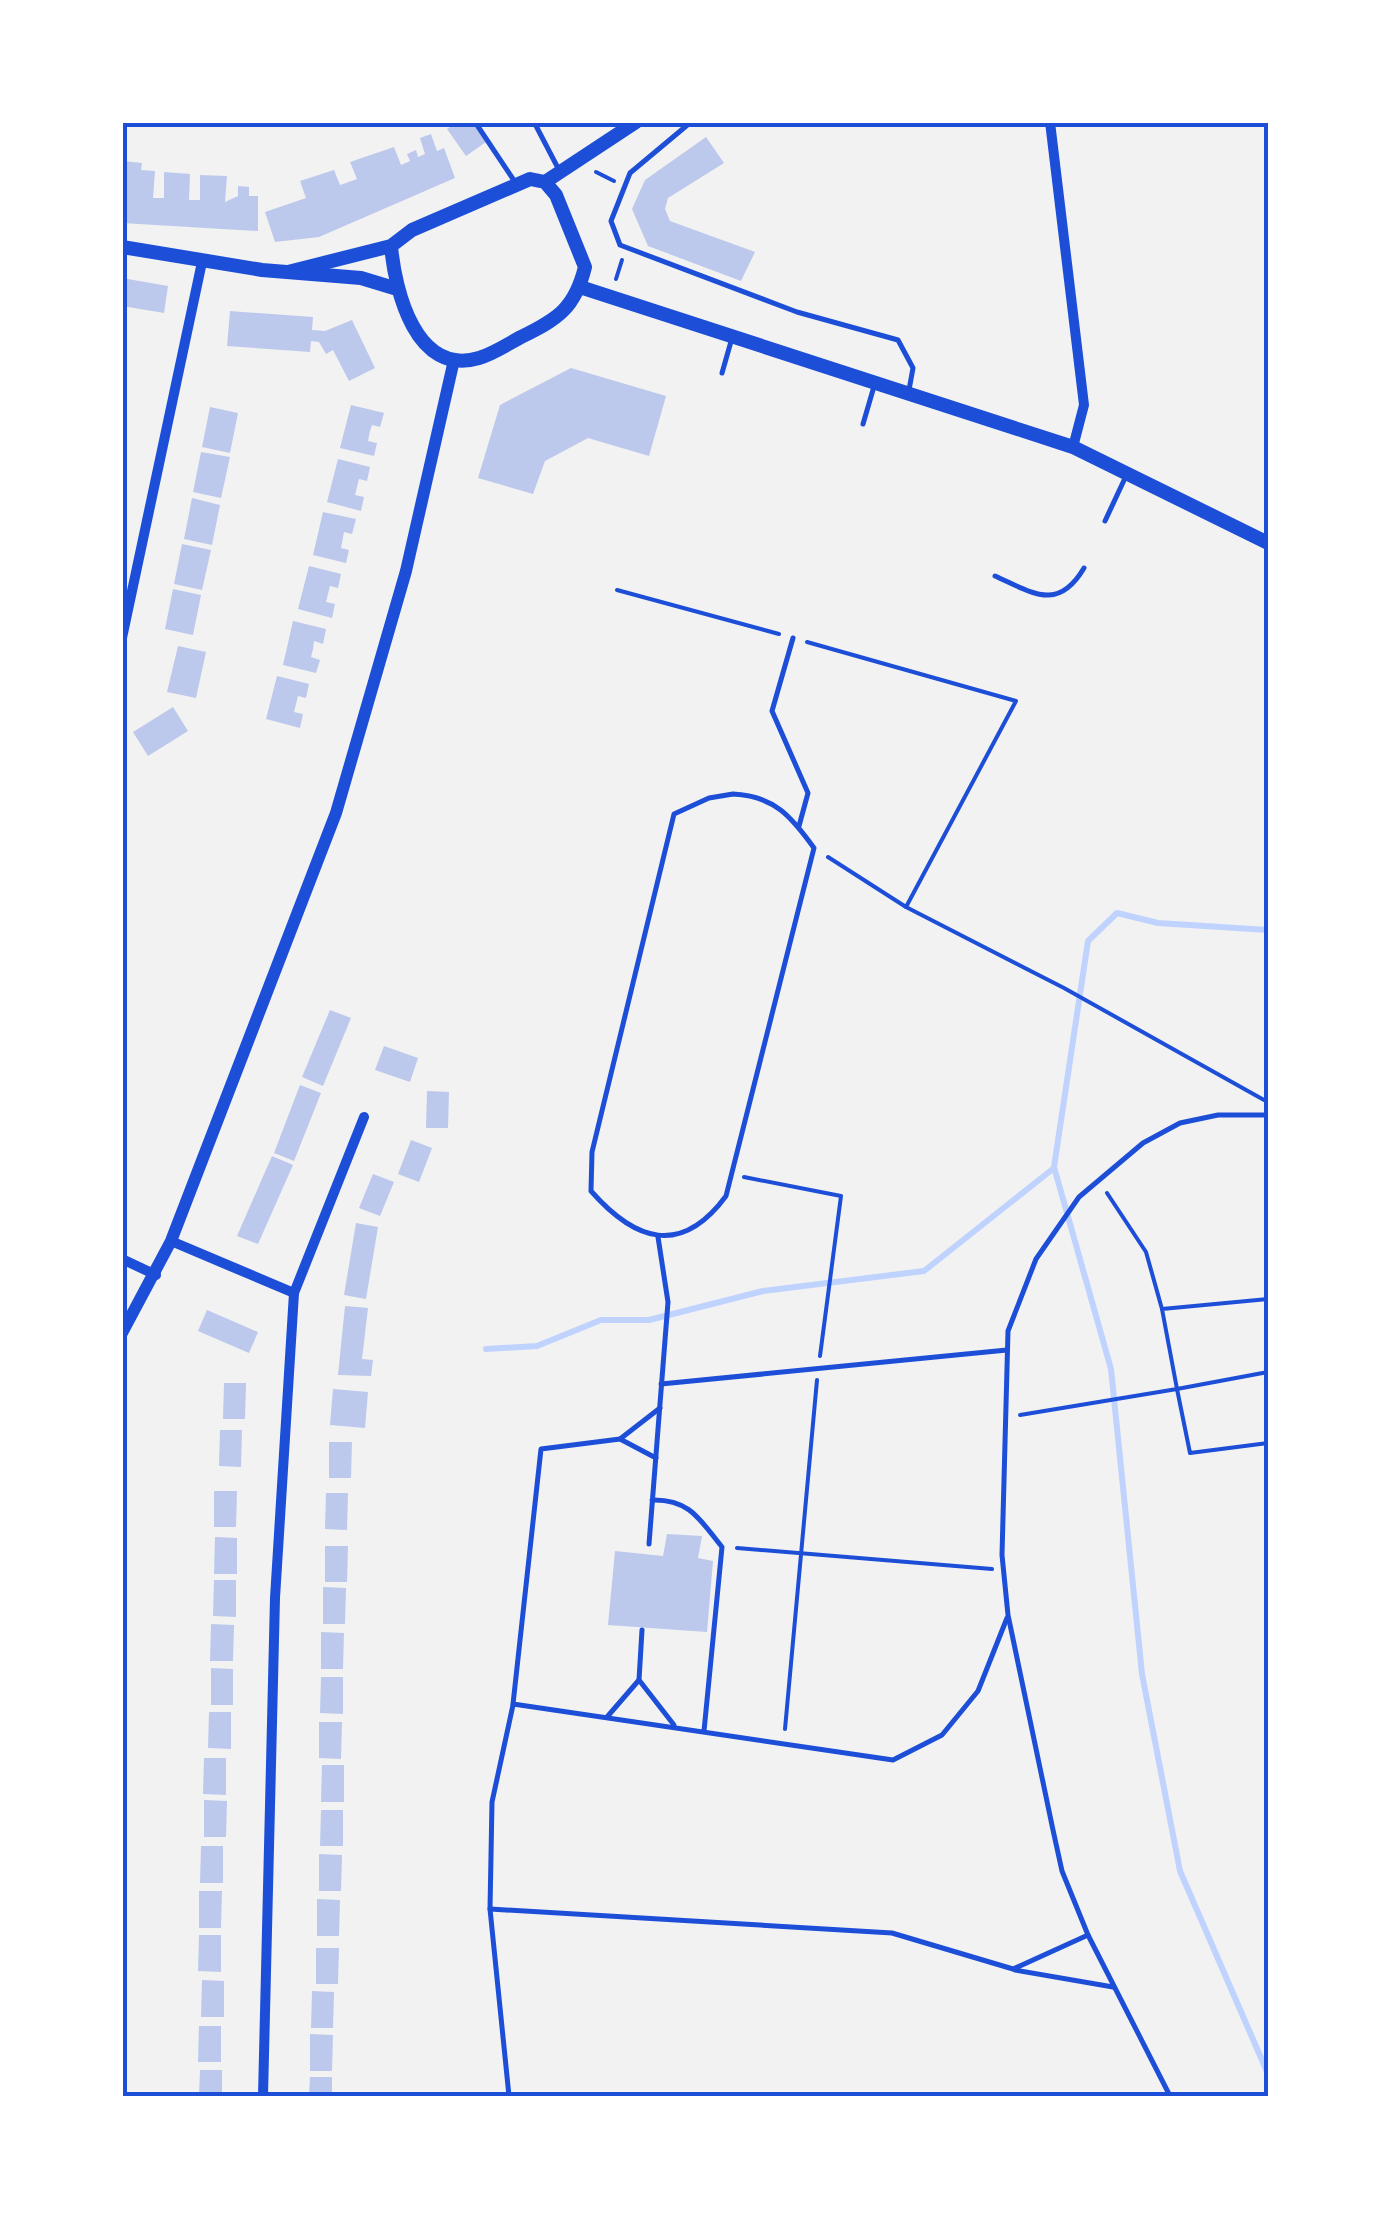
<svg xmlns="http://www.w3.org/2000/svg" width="1391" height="2219" font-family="Georgia,serif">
  <rect width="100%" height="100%" fill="#f2f2f2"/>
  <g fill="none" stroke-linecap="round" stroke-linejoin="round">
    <!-- stream -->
    <g stroke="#bfd3fe" stroke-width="6">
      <path d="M1268 930 1158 923 1117 913 1088 941 1054 1167 1111 1369 1142 1674 1180 1871 1268 2074"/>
      <path d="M486 1349 537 1346 601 1320H649L763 1291 924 1271 1054 1168"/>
    </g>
  </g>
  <!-- building -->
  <g fill="#bdc9ec">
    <path d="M456 122H472L486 142 466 156 447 129Z"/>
    <path d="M431 134 437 151 444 148 455 178 319 237 275 242 265 212 306 198 300 181 334 170 340 185 357 179 350 162 394 147 401 165 410 161 407 154 416 150 418 157 425 154 420 138Z"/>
    <path d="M706 137 724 163 668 198 665 209 670 221 755 252 741 281 648 246 632 209 645 180Z"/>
    <path d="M122 161 142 163 141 170 155 171 153 198H164V172L190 174 189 200H200V175L227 176 225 202 238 196V186L249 187V196H258V231L122 223Z"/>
    <path d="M122 278 168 286 164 313 122 306Z"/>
    <path d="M230 311 313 317 312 330 325 331 352 320 375 368 349 381 333 350 326 354 319 342 311 341 310 352 227 346Z"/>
    <path d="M571 368 666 396 649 456 588 438 545 461 533 494 478 478 500 405Z"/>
    <path d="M351 405 384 413 380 427 372 425 370 431 368 441 377 443 374 456 340 448Z"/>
    <path d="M210 407 238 413 230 453 202 447Z"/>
    <path d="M201 452 230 457 221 498 193 492Z"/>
    <path d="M338 459 370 467 367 481 359 479 355 495 364 497 361 511 327 502Z"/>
    <path d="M192 498 220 505 212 545 184 539Z"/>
    <path d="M323 512 356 519 352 534 344 532 341 548 349 550 346 563 313 555Z"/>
    <path d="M182 544 211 550 202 590 174 584Z"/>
    <path d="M309 566 341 574 338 588 330 586 326 602 335 604 332 618 298 609Z"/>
    <path d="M173 589 201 595 193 635 165 629Z"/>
    <path d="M293 621 326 629 323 644 314 641 313 649 311 657 320 660 316 673 283 665Z"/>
    <path d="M178 646 206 652 196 698 167 692Z"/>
    <path d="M277 676 309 684 306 698 298 696 294 712 303 714 300 728 266 719Z"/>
    <path d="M173 707 188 731 148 756 133 732Z"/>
    <path d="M330 1010 351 1018 323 1086 302 1077Z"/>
    <path d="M384 1046 418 1058 410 1082 375 1070Z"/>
    <path d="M300 1085 321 1093 294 1161 274 1153Z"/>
    <path d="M427 1091 449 1092 448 1128H426Z"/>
    <path d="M411 1140 432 1148 419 1182 398 1174Z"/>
    <path d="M272 1156 293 1165 258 1244 237 1236Z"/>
    <path d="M373 1174 394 1182 380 1216 359 1208Z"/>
    <path d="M356 1223 378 1227 366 1299 344 1295Z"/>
    <path d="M345 1306 368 1308 362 1359 373 1360 371 1376 338 1375Z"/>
    <path d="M207 1310 258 1332 249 1353 198 1331Z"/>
    <path d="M224 1383H246L245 1419H223Z"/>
    <path d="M333 1389 368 1392 365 1428 330 1425Z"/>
    <path d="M220 1430H242L241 1467 219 1466Z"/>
    <path d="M329 1442H352L351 1478H329Z"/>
    <path d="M214 1491H237L236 1527H214Z"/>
    <path d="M326 1493H348L347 1530 325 1529Z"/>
    <path d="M667 1534 702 1536 698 1558 713 1561 707 1632 608 1625 615 1551 663 1556Z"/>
    <path d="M215 1537 237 1538V1574H214Z"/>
    <path d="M325 1546H348L347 1582H325Z"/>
    <path d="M214 1580H236V1617L213 1616Z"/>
    <path d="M323 1587 346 1588 345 1624H323Z"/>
    <path d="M211 1624 234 1625 233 1661H210Z"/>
    <path d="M321 1632 344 1633 343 1669H321Z"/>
    <path d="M211 1668 233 1669V1705H211Z"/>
    <path d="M321 1677H343V1714L320 1713Z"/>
    <path d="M209 1712H231V1749L208 1748Z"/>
    <path d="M319 1722H342L341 1759 319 1758Z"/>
    <path d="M204 1758H226V1795L203 1794Z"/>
    <path d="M322 1765H344V1802H321Z"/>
    <path d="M204 1800 227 1801 226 1837H204Z"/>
    <path d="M321 1810H343V1846H320Z"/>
    <path d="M201 1846H223V1883H200Z"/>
    <path d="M319 1854 342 1855 341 1891H319Z"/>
    <path d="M199 1891H222L221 1928H199Z"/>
    <path d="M317 1899 340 1900 339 1936H317Z"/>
    <path d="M199 1935H221V1972L198 1971Z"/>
    <path d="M316 1948H339L338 1984H316Z"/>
    <path d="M202 1980 224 1981V2017H201Z"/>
    <path d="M312 1991 334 1992 333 2028H311Z"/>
    <path d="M199 2026H221V2062H198Z"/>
    <path d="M310 2034 333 2035 332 2071H310Z"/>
    <path d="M200 2070H222V2096H199Z"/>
    <path d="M310 2077H332V2096H309Z"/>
  </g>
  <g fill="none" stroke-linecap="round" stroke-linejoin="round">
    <!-- path -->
    <g stroke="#1d4ed8" stroke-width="4">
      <path d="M596 172 614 181"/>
      <path d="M616 279 622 260"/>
      <path d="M617 590 779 634"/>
      <path d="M807 642 1016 701 906 907"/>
      <path d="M828 857 906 907 1064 988 1264 1100"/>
      <path d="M744 1177 841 1196 820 1356"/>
      <path d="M1107 1193 1146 1252 1162 1309"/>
      <path d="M1268 1372 1177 1389 1190 1453 1268 1443"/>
      <path d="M1020 1415 1177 1389 1162 1309 1268 1299"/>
      <path d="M737 1548 992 1569"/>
      <path d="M785 1729 817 1380"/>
    </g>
    <!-- service -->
    <g stroke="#1d4ed8" stroke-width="5">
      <path d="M475 122 515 182"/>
      <path d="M534 122 559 170"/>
      <path d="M691 122 630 173 611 221 620 245 797 312 898 340 913 368 909 390"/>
      <path d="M722 373 732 338"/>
      <path d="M863 424 875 383"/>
      <path d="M1105 521 1126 476"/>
      <path d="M995 576C1033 593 1058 612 1084 568"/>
      <path d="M793 638 772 711 808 793 799 826"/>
      <path d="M733 794C774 796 791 816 814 848L726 1196C681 1257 635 1241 591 1191L592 1152 674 814 709 798Z"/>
      <path d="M661 1384 1007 1350"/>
      <path d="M660 1408 620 1439 541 1449 513 1704 893 1760 942 1735 978 1691 1007 1618"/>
      <path d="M620 1439 656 1458"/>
      <path d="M652 1500C690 1499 700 1520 722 1547L704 1731"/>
      <path d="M649 1544 668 1302 658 1237"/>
      <path d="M642 1630 639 1680 674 1725"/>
      <path d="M607 1717 639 1680"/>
      <path d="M490 1909 492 1802 513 1705"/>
      <path d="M1015 1970 1113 1987"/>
      <path d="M509 2096 490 1909 892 1933 1013 1969 1088 1935"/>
      <path d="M1170 2096 1088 1935 1062 1871 1053 1830 1008 1615 1002 1555 1008 1331 1036 1259 1079 1197 1143 1143 1180 1123 1218 1115H1268"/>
    </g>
    <!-- minor -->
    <g stroke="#1d4ed8" stroke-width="10">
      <path d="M1050 122 1084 405 1073 447"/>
      <path d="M122 638 202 262"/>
      <path d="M171 1241 294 1293"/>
      <path d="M122 1259 156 1275"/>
      <path d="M263 2096 275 1598 294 1293 364 1117"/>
    </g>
    <!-- tertiary -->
    <path stroke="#1d4ed8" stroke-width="12" d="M122 1333 171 1241 336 813 406 571 454 360"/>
    <!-- secondary -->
    <g stroke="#1d4ed8" stroke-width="14">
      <path d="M545 182 636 122"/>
      <path d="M122 247 262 270 361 278 394 288"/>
      <path d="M288 272 391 246 412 230 530 179 545 182 556 195 585 267C575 308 558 319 521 337 508 344 493 354 479 358 416 377 395 291 391 246"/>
      <path d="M580 287 1073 447 1268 543"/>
    </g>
  </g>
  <!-- border -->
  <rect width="1391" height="2219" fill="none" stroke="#ffffff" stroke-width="250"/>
  <rect x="125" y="125" width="1141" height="1969" fill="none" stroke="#1d4ed8" stroke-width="4"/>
</svg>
